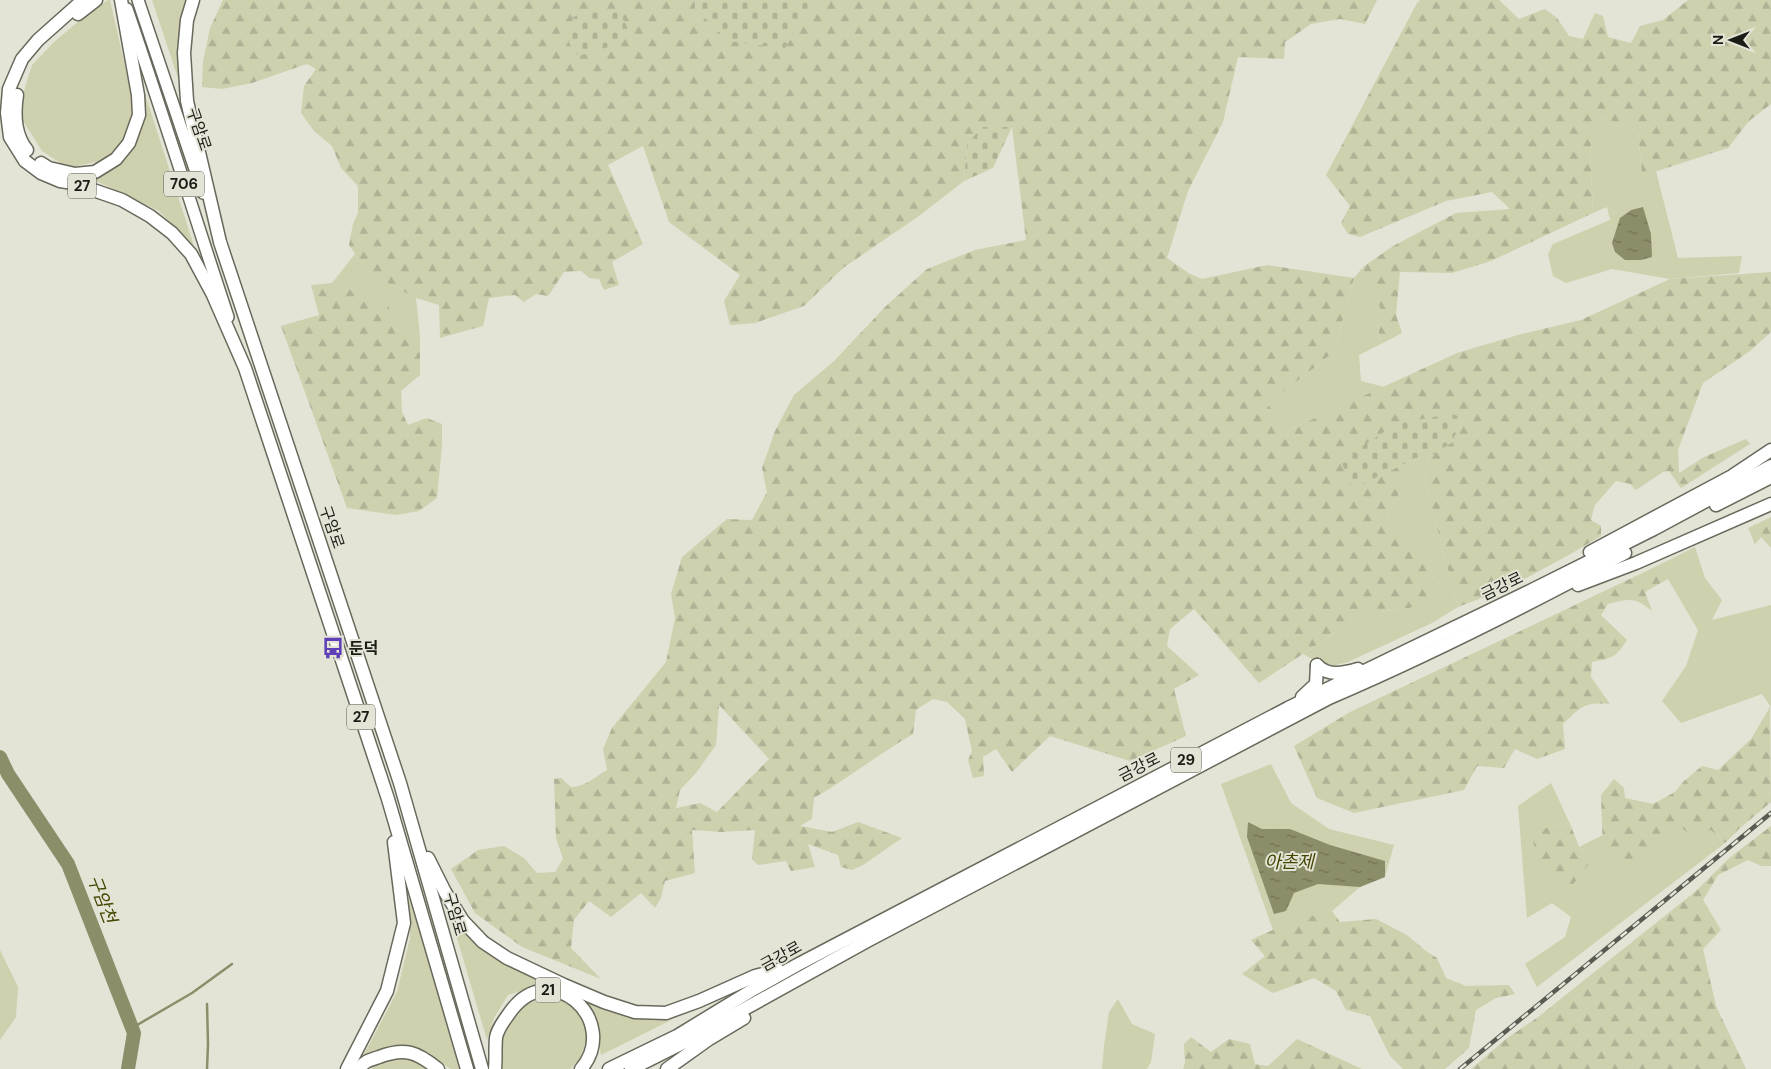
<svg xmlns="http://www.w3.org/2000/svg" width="1771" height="1069" font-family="'DM Sans','Noto Sans KR',sans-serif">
  <defs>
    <pattern id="forest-firs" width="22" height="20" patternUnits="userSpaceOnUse" patternTransform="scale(1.25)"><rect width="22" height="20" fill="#ced0ae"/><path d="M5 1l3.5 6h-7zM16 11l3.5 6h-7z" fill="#b0b295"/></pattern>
    <pattern id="cemetery-stones" width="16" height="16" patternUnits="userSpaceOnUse" patternTransform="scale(1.25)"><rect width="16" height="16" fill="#ced0ae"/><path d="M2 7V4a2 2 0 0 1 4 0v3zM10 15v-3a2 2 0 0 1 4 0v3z" fill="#b0b295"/></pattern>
    <pattern id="water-ripples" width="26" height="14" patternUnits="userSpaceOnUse" patternTransform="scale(1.25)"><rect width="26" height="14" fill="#8c8d69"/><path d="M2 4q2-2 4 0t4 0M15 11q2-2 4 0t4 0" fill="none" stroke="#727255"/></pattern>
  </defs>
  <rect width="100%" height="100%" fill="#e3e4d5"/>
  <!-- grass -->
  <g fill="#ced0ae">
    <path d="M108 0H110L135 110 124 142 105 160 68 168 42 151 22 119 23 94 32 65 54 42 91 11Z"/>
    <path d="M152 0H186L180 22 178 78Z"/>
    <path d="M145 94 194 246 159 211 92 179 120 162 139 134Z"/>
    <path d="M1603 118 1638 130 1642 175 1656 171 1678 258 1742 256 1739 273 1670 279 1612 269 1566 283 1553 276 1548 254 1553 244 1610 220 1607 207 1593 213 1590 147Z"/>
    <path d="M355 254 366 270 391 285 416 298 420 336 396 329 387 304 332 283Z"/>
    <path d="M1363 267 1370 292 1380 307 1378 326 1381 344 1359 355 1361 381 1385 387 1287 431 1268 404 1334 352 1354 278Z"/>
    <path d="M1416 458H1428L1425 482 1458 607 1432 623 1348 662 1327 667 1303 654 1363 614 1409 608 1423 551 1387 519Z"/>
    <path d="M1695 547 1705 578 1722 600 1712 620 1771 605V707L1762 694 1681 723 1662 701 1686 666 1698 630 1668 579 1657 566Z"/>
    <path d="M1271 764 1291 803 1329 829 1394 845 1385 877 1360 887 1332 911 1273 930 1221 784Z"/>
    <path d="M1551 783 1571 826 1550 825 1591 861 1579 847 1603 835V854L1667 836 1678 825 1711 830 1725 843 1537 987 1525 964 1565 937 1571 917 1552 903 1527 918 1518 806Z"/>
    <path d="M409 889 462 1069H451L419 1048H390L363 1056 397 992 410 938Z"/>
    <path d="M452 921 493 956 548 983 508 995 494 1018 487 1040Z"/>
    <path d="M0 950 18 987 16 1017 0 1040Z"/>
    <path d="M551 994 565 998 580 1011 588 1034 581 1058 570 1069H501L502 1034 521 1006Z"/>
    <path d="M580 997 653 1017H677L601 1055 597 1034Z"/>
    <path d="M1118 999 1132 1024 1155 1034 1151 1062 1147 1069H1102L1104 1046 1109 1012Z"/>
    <path d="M403 1057 418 1060 429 1069H371L375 1065Z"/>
  </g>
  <!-- forest -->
  <g fill="url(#forest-firs)" fill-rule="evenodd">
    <path d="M223 0H696L695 8 785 48 814 0H1377L1365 24 1340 19 1311 24 1285 42 1284 59 1238 57 1223 122 1188 191 1167 258 1190 274 1202 279 1267 265 1354 278 1334 352 1268 404 1287 431 1457 353 1518 335 1581 320 1670 279 1771 272V332L1750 351 1703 383 1678 450 1679 473 1704 457 1746 439 1750 444 1681 488 1669 471 1663 472 1636 490 1630 484 1616 481 1595 505 1591 520 1601 526V536L1567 556 1508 588 1458 607 1425 482 1428 458 1451 443 1464 418 1353 489 1416 458 1387 519 1423 551 1435 570 1429 601 1409 608 1363 614 1259 683 1194 609 1170 629 1167 646 1199 675 1174 689 1186 736 1130 761 1050 736 1012 772 996 749 983 757 984 776 973 778 968 760 972 751 965 719 947 702 933 699 916 710 913 734C879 754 848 778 814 798L812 819 800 826 832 832 858 822 902 838 863 865 852 870 841 867 838 855 808 844 815 867 791 871 786 861 758 865 752 859 755 830 721 832 692 830 695 873 665 881 661 898 655 908 641 893 611 917 589 901 574 920 571 948 601 979 522 947 475 913 451 869 478 850 504 846 524 858 537 873 555 872 563 859 556 838 554 779 561 778 571 787C586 787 594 777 607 770L603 749 612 728 666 662 675 618 671 594 682 557 727 519 752 520 767 492 762 468 775 431 794 395 834 361 886 306 927 269 975 250 1026 240 1012 127H982L967 144 964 181 919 216 843 268 804 306 755 323 730 325 724 301 740 275 669 222 643 146 608 165 643 244 612 262 619 285 604 290 599 279 589 278 581 271 564 272 548 296 536 294 524 302 515 295 489 298 483 326 440 338 439 305 416 298 391 285 366 270 349 245 353 224 358 213V186L341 168 332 146 314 131 301 113 304 86 316 69 307 64 252 83 222 89 202 87 203 62 210 28ZM719 705 769 759 717 812 700 803 676 808 680 790 696 773 716 745Z"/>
    <path d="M1420 0H1499L1519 19 1545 9 1557 18 1569 36 1583 39 1595 13 1603 16 1608 37 1631 43 1640 26 1663 20 1688 0H1771V104L1749 121 1728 148 1642 176 1638 130 1603 118 1590 147 1593 213 1491 261 1452 273 1400 272 1396 315 1402 333 1381 344 1378 326 1380 307 1370 292 1363 267 1393 246 1456 213 1510 209 1492 192 1446 201 1360 237 1348 234 1341 223 1350 206 1326 175 1417 3Z"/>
    <path d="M332 283 388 304 396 329 420 336V375L401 391 402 412 408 425 427 418 442 424V445L437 498 419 511 396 515 347 508 281 326 319 315 311 285Z"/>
    <path d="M1771 517V548L1761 537 1755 544 1748 528Z"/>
    <path d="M1657 566 1668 579 1645 592 1652 611C1634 596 1629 599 1608 604L1601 615 1627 640C1616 657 1613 658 1592 662L1591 677 1610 704C1584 702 1582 706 1563 724L1565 749 1537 759 1515 749 1504 768 1477 766 1464 790 1354 813 1317 798 1294 746 1350 712Z"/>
    <path d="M1770 707 1771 802 1740 828 1725 843 1711 830 1692 836 1678 825 1667 836 1654 852 1633 871 1603 854 1601 795 1614 779 1624 788 1625 798 1653 804 1675 792 1684 781 1702 766 1718 770 1751 739Z"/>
    <path d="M1550 825 1571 826 1579 847 1591 861 1571 887 1553 878 1535 856 1533 837Z"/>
    <path d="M1771 826V866H1761L1748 860 1718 875 1703 900 1721 930 1703 949 1716 1006 1746 1069H1471L1506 1039 1538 1017 1696 891 1728 859Z"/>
    <path d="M1332 911 1340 922 1376 919 1407 935 1426 951 1437 958 1446 978 1466 986 1509 985 1515 994 1496 998 1476 1010 1469 1048 1445 1069H1403L1390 1056 1370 1016 1346 1010 1336 991 1314 978 1273 993 1242 974 1265 956 1251 940 1290 922Z"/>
    <path d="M1191 1037 1211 1052 1229 1039 1250 1044 1255 1064 1268 1066 1297 1039 1362 1069H1183L1185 1063 1184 1044Z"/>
  </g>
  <!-- cemetery -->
  <g fill="url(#cemetery-stones)">
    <path d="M696 0H814L785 48 728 41 695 8Z"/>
    <path d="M590 11H619L631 35 612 46 578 56 569 43 573 17Z"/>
    <path d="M982 127H1012L993 168 964 181 967 144Z"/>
    <path d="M1452 414 1464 418 1451 443 1428 458H1416L1353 489 1341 461 1397 423Z"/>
  </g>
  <!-- water -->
  <g fill="url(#water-ripples)">
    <path d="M1643 207 1651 234 1652 257 1641 260H1625L1615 252 1612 243 1620 218 1631 210Z"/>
    <path d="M1248 822 1262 829H1290L1330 845 1385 861V877L1360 887 1318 884 1294 893 1286 911 1274 914 1247 837Z"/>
  </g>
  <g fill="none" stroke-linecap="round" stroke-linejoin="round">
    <!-- stream -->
    <g stroke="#8c8d69" stroke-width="2.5">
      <path d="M207 1004 208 1044 207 1069"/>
      <path d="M132 1028 192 993 232 964"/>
    </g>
    <!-- river -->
    <path stroke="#8c8d69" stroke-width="14" d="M0 757 8 774 68 864 134 1033 128 1069"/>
    <!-- primary casing -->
    <g stroke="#68695c" stroke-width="14">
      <g id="primary">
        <path d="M138 0 203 193"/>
        <path d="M127 9C162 111 194 214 228 317"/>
      </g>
    </g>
    <!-- trunk casing -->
    <g stroke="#68695c" stroke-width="15">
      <g id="trunk">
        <path d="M83 0 38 40 22 59 9 89 7 113 10 137 25 161 41 173 60 181 73 183 122 200 150 216 172 233 191 254 213 295 245 368 388 799 467 1069"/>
        <path d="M193 0 187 20 184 53 187 101 220 242 400 783 482 1069"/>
        <path d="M78 14 96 0"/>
        <path d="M17 95C14 114 14 134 27 150"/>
        <path d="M41 163 49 168 75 174 95 172 116 159 129 143 139 115 138 95 121 0"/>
        <path d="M1716 505 1771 477"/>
        <path d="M1590 552 1732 476 1771 450"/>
        <path d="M1578 585 1636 563 1771 504"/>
        <path d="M1317 665C1328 677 1344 673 1358 669"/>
        <path d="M1302 697 1316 684 1317 665"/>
        <path d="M428 858 445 892 463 921 483 942 507 958 564 985 604 1002 635 1012 666 1013 699 1001 755 976 778 970"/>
        <path d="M347 1069 387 991 404 923 394 842"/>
        <path d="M359 1069C364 1061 370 1060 379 1057 405 1047 417 1052 438 1069"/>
        <path d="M495 1069C496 1059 495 1048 496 1038 497 1030 503 1022 508 1015 549 953 622 1021 581 1069"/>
        <path d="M609 1069 677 1036 754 989 797 965 1288 708 1534 589 1654 529 1771 466"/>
        <path d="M631 1069 683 1043 869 940 1329 698C1430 655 1528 605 1625 553"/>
        <path d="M667 1069 709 1039 744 1018"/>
      </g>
    </g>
    <!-- primary -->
    <use href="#primary" stroke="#fff" stroke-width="11"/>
    <!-- trunk -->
    <use href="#trunk" stroke="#fff" stroke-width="12"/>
    <!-- rail casing -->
    <g stroke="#5a5b53" stroke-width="4.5">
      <path id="rail" d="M1460 1069 1771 813"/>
    </g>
    <!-- rail -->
    <use href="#rail" stroke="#e3e4d5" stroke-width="2.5" stroke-dasharray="8" stroke-linecap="butt"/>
  </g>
  <!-- icons -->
  <defs>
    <g id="bus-bare" transform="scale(1.725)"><path d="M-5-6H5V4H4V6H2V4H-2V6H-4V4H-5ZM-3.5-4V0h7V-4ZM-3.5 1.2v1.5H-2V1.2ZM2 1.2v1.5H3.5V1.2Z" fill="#5f40b8" stroke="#e3e4d5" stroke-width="2.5" paint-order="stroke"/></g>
  </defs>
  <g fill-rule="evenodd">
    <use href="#bus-bare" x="333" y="648"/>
  </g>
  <g text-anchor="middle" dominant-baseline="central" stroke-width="4" stroke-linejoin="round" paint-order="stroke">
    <!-- shield labels -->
    <g fill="#e3e4d5" stroke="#585850" stroke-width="1">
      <rect x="164" y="171.5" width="40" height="25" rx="4"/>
      <rect x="68" y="173.5" width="28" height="25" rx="4"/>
      <rect x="347" y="704.5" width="28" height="25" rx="4"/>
      <rect x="1171" y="747.5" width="30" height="25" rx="4"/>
      <rect x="535.5" y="977.5" width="25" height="25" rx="4"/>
    </g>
    <g font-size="15" font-weight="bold" fill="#1c1c17">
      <text x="184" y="184">706</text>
      <text x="82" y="186">27</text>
      <text x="361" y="717">27</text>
      <text x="1186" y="760">29</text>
      <text x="548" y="990">21</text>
    </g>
    <!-- street labels -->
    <g font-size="16" fill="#1c1c17" stroke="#e3e4d5">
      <text transform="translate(199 129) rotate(71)">구암로</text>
      <text transform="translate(332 527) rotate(71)">구암로</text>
      <text transform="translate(1502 586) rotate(-26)">금강로</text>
      <text transform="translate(1139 767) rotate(-27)">금강로</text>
      <text transform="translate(455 914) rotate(74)">구암로</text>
      <text transform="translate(781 956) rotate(-29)">금강로</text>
    </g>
    <!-- poi labels -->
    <g font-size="16" font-weight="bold" fill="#1c1c17" stroke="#e3e4d5" text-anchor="start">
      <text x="349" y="648">둔덕</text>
    </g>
    <!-- water labels -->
    <g font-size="18" font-style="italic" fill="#474704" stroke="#e3e4d5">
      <text x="1289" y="862">아촌제</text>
      <text transform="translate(102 899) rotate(69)">구암천</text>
    </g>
  </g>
  <!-- north arrow -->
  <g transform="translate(1731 40) rotate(270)" stroke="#e3e4d5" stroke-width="4" paint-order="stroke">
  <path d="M0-4L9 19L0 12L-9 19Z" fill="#1c1c17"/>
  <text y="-8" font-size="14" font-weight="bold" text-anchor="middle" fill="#1c1c17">N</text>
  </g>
</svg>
